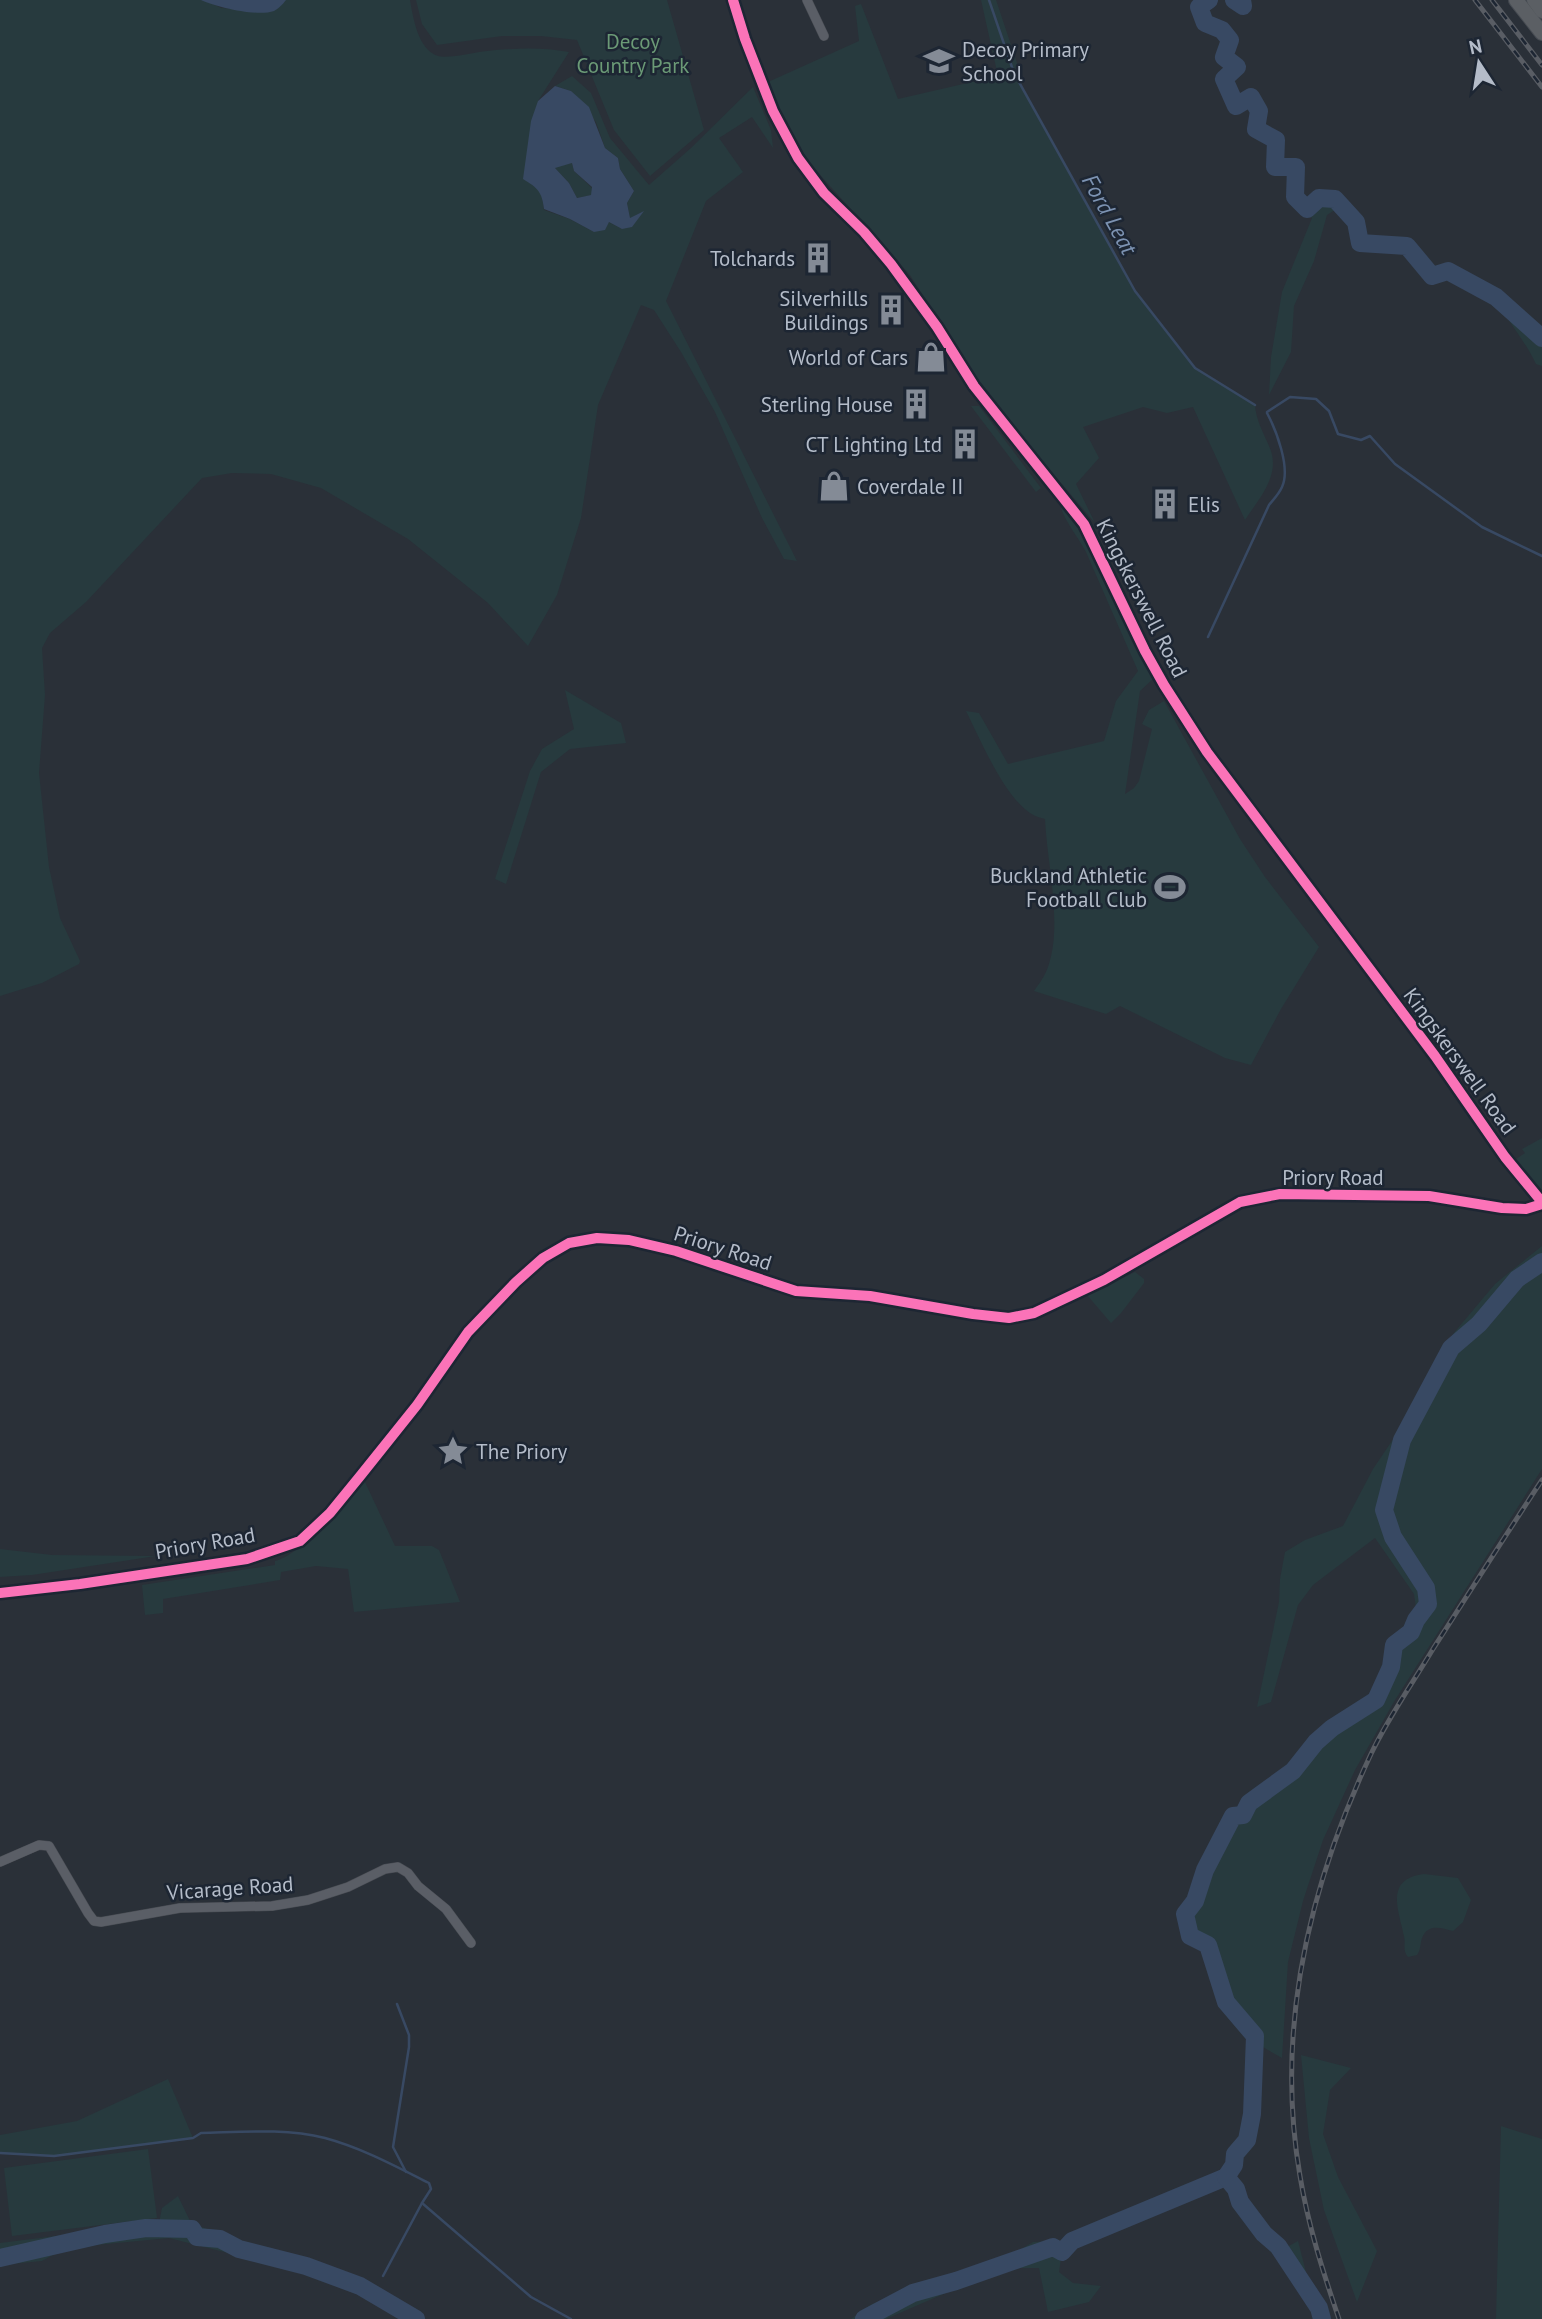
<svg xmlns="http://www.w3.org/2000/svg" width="1542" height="2319" font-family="'PT Sans',sans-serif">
  <rect width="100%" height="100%" fill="#2a3038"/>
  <!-- green -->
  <g fill="#273a3e">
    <path d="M0 0H205L221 8 250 10 281 0H410C413 17 418 50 438 56 449 59 475 52 487 51 515 48 542 47 569 52L538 101V188L542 195 544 210 570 219 594 232 609 222 622 229 642 212 630 219 627 203 634 191 620 169 618 158 605 148 596 122 571 91 555 86 572 76 591 93 610 138 649 185 691 148 753 87 771 130 773 148 752 117 719 138 743 172 706 201 666 301 797 561 784 559 762 518 715 412 681 352 654 310 641 305 598 405 581 518 557 595 528 646 488 603 408 539 321 488 271 474 232 473 202 478 86 602 50 633 42 648 45 695 39 773 49 867 60 918 80 961 79 964 42 983 0 996Z"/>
    <path d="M416 0H667L704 130 650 176 614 130 577 40 541 36H502L437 45 422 24Z"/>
    <path d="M981 0H996L1023 81 1021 85 1135 291 1195 368 1255 405C1256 420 1263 432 1269 446 1282 474 1260 497 1245 520L1193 407 1167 413 1143 407 1083 427 1099 458 1076 484 1095 523 983 391 910 275 804 157 782 120 768 82 859 41 855 6 861 4 898 99 998 76Z"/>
    <path d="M572 163 574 171 592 188V195L577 198 569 183 554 167Z"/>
    <path d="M1322 191 1336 195 1341 206 1327 215 1314 261 1294 306 1291 352 1269 395 1271 357 1282 292 1312 218 1298 211 1295 197H1309Z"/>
    <path d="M1496 297 1542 338V366L1536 364C1525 340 1507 322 1496 297Z"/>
    <path d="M971 406H979L1041 488 1036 492Z"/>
    <path d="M1060 504C1102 554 1124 621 1153 679L1140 691 1125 794 1134 788 1139 781 1152 729 1142 724 1149 710 1164 701 1240 839 1265 877 1319 947 1281 1009 1251 1065 1225 1058 1120 1006 1106 1014 1034 991C1039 984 1045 976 1048 967 1063 925 1047 864 1045 819 1041 818 1034 816 1030 813 1004 796 980 739 966 711L979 713 1008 764 1104 741 1116 701 1138 671 1086 552C1078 537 1063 519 1060 504Z"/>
    <path d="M565 690 621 723 626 743 570 749 541 772 506 884 495 879 530 771 542 749 574 729Z"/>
    <path d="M1542 1138V1195L1516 1159 1525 1153 1522 1149Z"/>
    <path d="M1542 1246V1469L1395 1700 1355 1770 1323 1840 1303 1901 1288 1962 1282 2058 1254 2042 1228 2009 1207 1957 1186 1938 1185 1914 1195 1901 1205 1870 1233 1816 1243 1815 1249 1803 1293 1771 1316 1742 1331 1728 1376 1700 1391 1667 1394 1645 1416 1608 1414 1594 1375 1538 1313 1585 1298 1605 1271 1702 1257 1707 1279 1602 1280 1579 1285 1552 1305 1540 1343 1526 1373 1469 1394 1438 1429 1373 1453 1334 1495 1284Z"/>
    <path d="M1135 1272 1144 1279V1283L1121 1313 1111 1323 1087 1295Z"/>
    <path d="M364 1480 395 1546H432L439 1550 460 1602 354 1612 348 1569 316 1566 281 1572 280 1580 163 1599V1613L145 1615 142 1585 275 1565V1561C303 1554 344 1502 364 1480Z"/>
    <path d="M0 1549 52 1555 156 1556 32 1575 0 1577Z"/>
    <path d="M1424 1874 1458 1878 1471 1900 1463 1922 1453 1931C1441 1928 1428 1923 1422 1938 1420 1944 1421 1949 1417 1955L1408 1957C1402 1950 1406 1944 1404 1936 1399 1910 1384 1879 1424 1874Z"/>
    <path d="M1301 2055 1351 2068 1330 2090 1323 2134 1338 2177 1377 2251 1357 2302 1324 2210 1309 2138Z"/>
    <path d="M168 2079 193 2138 54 2156 0 2153V2135L77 2121Z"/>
    <path d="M1501 2126 1542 2139V2319H1496Z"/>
    <path d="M148 2149 157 2218 12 2236 4 2168Z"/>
    <path d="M178 2196 191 2223 276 2255 338 2271 377 2288 425 2319H406L346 2283 169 2238 65 2248 42 2261 0 2265V2243L159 2223 162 2208Z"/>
    <path d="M1059 2241 1062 2252 1059 2272 1073 2283 1101 2286 1089 2302 1048 2312 1039 2268H1003L886 2319H851L872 2304 1008 2257 1033 2242Z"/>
    <path d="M1298 2241 1318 2319 1276 2253Z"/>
  </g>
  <!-- water -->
  <g fill="#384963" fill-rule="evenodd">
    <path d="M201 0H286C283 4 278 9 274 11 257 17 216 7 201 0Z"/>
    <path d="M555 86 571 91 589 107 605 148 618 158 620 169 634 191 627 203 630 218 644 211 632 227 622 229 609 222 605 230 594 232 570 219 544 209C542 192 538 188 523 179L531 121 538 101ZM572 163 574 171 592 187 591 195 577 198 569 183 555 168Z"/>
  </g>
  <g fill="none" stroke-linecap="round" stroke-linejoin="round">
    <!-- stream -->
    <g stroke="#384963" stroke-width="2.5">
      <path d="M989 0 1014 73 1135 291 1195 368 1255 405"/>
      <path d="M1267 412 1290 397 1316 399 1329 411 1338 434 1361 440 1370 436 1395 464 1482 527 1542 556"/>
      <path d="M1208 637 1269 505C1273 500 1279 494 1282 487 1291 468 1276 430 1267 413"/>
      <path d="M397 2004 409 2035V2047L393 2147 406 2172"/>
      <path d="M0 2153 54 2156 193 2138 201 2133C242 2132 285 2128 325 2138 362 2148 395 2166 429 2183L431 2189 422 2203 531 2297 571 2319"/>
      <path d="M383 2276 422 2203"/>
    </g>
    <!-- river -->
    <g stroke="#384963" stroke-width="18">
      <path d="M1209 0 1199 7 1205 23 1222 30 1230 40 1224 57 1237 67 1224 79 1236 106 1251 97 1259 111 1256 129 1276 140 1275 167H1296L1295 197 1307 209 1319 198 1335 199 1356 222 1360 243 1407 246 1432 276 1448 271 1496 297 1542 338"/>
      <path d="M1234 0 1243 6 1242 0"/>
      <path d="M0 2258 105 2234 146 2228 192 2229 197 2237 220 2239 239 2249 306 2266 360 2286 416 2319"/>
      <path d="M864 2319 913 2293 956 2281 1053 2247 1062 2252 1072 2241 1226 2177"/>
      <path d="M1322 2319 1319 2308 1278 2246 1264 2234 1240 2202 1236 2189 1226 2177 1234 2165 1235 2154 1247 2140 1252 2114 1255 2036 1226 2002 1208 1945 1190 1936 1185 1914 1195 1901 1205 1870 1233 1816 1243 1815 1249 1803 1293 1771 1316 1742 1332 1728 1376 1700 1391 1667 1394 1645 1411 1632 1416 1620 1428 1604 1426 1588 1393 1537 1384 1510 1402 1440 1451 1348 1479 1324 1517 1279 1542 1262"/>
    </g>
    <!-- minor casing -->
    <g stroke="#484c53" stroke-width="10">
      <g id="minor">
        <path d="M807 0 824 36"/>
        <path d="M0 1593 80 1584 247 1559 300 1541 330 1513 361 1475 417 1405 468 1332 516 1282 543 1258 569 1243 597 1238 629 1240 676 1251 796 1291 870 1296 973 1314 1009 1318 1034 1313 1104 1280 1240 1202 1280 1194 1429 1196 1502 1208 1526 1209 1542 1204"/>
        <path d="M0 1862 39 1845 49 1846 88 1913 94 1921 101 1922 180 1908 272 1906 308 1900 348 1887 385 1869 398 1867 408 1873 418 1886 446 1909 471 1943"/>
      </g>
    </g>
    <!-- tertiary casing -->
    <g stroke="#484c53" stroke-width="12">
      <path id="tertiary" d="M733 0 745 39 773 111 798 158 824 193 864 232 891 264 937 327 974 386 1084 524 1145 651 1164 685 1207 752 1435 1056 1505 1157 1542 1202"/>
    </g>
    <!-- trunk casing -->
    <g stroke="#474c53" stroke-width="16">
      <g id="trunk">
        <path d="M1516 0 1542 33"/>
        <path d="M1534 0 1542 11"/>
      </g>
    </g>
    <!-- minor -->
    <use href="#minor" stroke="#5a5e66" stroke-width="9"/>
    <!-- tertiary -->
    <use href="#tertiary" stroke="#5a5e66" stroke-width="10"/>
    <!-- trunk -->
    <use href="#trunk" stroke="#5b5f64" stroke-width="14"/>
    <!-- rail casing -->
    <g stroke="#595d64" stroke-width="5">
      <g id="rail">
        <path d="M1475 0 1542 87"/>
        <path d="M1492 0 1542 65"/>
        <path d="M1339 2319C1323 2272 1308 2225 1300 2176 1275 2031 1309 1886 1371 1754 1388 1718 1412 1684 1433 1649 1469 1593 1505 1536 1542 1480"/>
      </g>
    </g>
    <!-- rail -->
    <use href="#rail" stroke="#1d2633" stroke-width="2.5" stroke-dasharray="8" stroke-linecap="butt"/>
    <!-- cycleway casing -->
    <g stroke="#1d2633" stroke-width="15">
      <g id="cycleway">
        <path d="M733 0 745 39 773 111 798 158 824 193 864 232 891 264 937 327 974 386 1084 524 1145 651 1164 685 1207 752 1435 1056 1505 1157 1542 1202"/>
        <path d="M0 1593 80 1584 247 1559 300 1541 330 1513 361 1475 417 1405 468 1332 516 1282 543 1258 569 1243 597 1238 629 1240 676 1251 796 1291 870 1296 973 1314 1009 1318 1034 1313 1104 1280 1240 1202 1280 1194 1429 1196 1502 1208 1526 1209 1542 1204"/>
      </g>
    </g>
    <!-- cycleway -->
    <use href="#cycleway" stroke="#fb73b8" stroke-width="10"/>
  </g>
  <!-- icons -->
  <defs>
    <g id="school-bare" transform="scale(2.415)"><path d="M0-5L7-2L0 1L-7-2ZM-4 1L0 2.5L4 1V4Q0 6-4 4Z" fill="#848b96" stroke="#1d2633" stroke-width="2.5" paint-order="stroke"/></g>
    <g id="building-bare" transform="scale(2.415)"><path d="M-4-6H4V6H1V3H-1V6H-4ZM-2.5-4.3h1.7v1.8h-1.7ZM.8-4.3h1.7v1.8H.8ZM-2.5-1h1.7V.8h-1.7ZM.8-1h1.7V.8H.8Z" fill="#848b96" stroke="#1d2633" stroke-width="2.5" paint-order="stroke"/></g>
    <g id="shop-bare" transform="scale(2.415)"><path d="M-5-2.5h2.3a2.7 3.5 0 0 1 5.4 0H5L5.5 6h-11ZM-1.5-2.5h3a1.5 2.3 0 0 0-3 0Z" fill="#848b96" stroke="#1d2633" stroke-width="2.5" paint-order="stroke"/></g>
    <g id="stadium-bare" transform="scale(2.415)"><path d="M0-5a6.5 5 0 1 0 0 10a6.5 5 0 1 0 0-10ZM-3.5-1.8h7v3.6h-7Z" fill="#848b96" stroke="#1d2633" stroke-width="2.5" paint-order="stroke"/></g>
    <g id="sight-bare" transform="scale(2.415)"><path d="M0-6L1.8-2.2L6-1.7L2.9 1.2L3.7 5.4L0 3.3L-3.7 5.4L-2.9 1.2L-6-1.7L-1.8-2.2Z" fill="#848b96" stroke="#1d2633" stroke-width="2.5" paint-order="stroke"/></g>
  </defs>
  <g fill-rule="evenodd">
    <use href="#school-bare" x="939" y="61"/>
    <use href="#building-bare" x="818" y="258"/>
    <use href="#building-bare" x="891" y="310"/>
    <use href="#shop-bare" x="931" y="357"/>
    <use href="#building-bare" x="916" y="404"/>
    <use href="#building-bare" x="965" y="444"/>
    <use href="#shop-bare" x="834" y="486"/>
    <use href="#building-bare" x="1165" y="504"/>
    <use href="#stadium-bare" x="1170" y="887"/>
    <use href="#sight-bare" x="453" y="1451"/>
  </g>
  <g text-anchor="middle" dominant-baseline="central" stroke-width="5" stroke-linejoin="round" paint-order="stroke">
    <!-- park labels -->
    <g font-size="21" fill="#6b9a76" stroke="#1d2633">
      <text x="633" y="41">Decoy<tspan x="633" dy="24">Country Park</tspan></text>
    </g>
    <!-- poi labels -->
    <g font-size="21" fill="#b4bcc9" stroke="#1d2633" text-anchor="end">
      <text x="962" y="49" text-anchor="start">Decoy Primary<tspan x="962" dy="24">School</tspan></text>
      <text x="795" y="258">Tolchards</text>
      <text x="868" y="298">Silverhills<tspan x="868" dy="24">Buildings</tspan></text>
      <text x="908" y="357">World of Cars</text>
      <text x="893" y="404">Sterling House</text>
      <text x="942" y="444">CT Lighting Ltd</text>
      <text x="857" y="486" text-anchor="start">Coverdale II</text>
      <text x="1188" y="504" text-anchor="start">Elis</text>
      <text x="1147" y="875">Buckland Athletic<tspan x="1147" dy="24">Football Club</tspan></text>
      <text x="476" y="1451" text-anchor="start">The Priory</text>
    </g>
    <!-- street labels -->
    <g font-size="21" fill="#b4bcc9" stroke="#1d2633">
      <text transform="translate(1142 598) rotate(63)">Kingskerswell Road</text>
      <text transform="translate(1460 1061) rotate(54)">Kingskerswell Road</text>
      <text x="1333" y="1177">Priory Road</text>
      <text transform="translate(723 1248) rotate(18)">Priory Road</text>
      <text transform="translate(205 1543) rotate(-10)">Priory Road</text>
      <text transform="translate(230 1888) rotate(-4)">Vicarage Road</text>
    </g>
    <!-- water labels -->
    <g font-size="23" font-style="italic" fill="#7c92b1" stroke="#1d2633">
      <text transform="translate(1110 214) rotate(61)">Ford Leat</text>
    </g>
  </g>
  <!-- north arrow -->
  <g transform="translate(1479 63) rotate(348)" stroke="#1d2633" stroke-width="5" paint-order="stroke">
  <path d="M0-5L12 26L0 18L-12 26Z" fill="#b4bcc9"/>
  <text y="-10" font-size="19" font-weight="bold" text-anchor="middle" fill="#b4bcc9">N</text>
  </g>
</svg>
